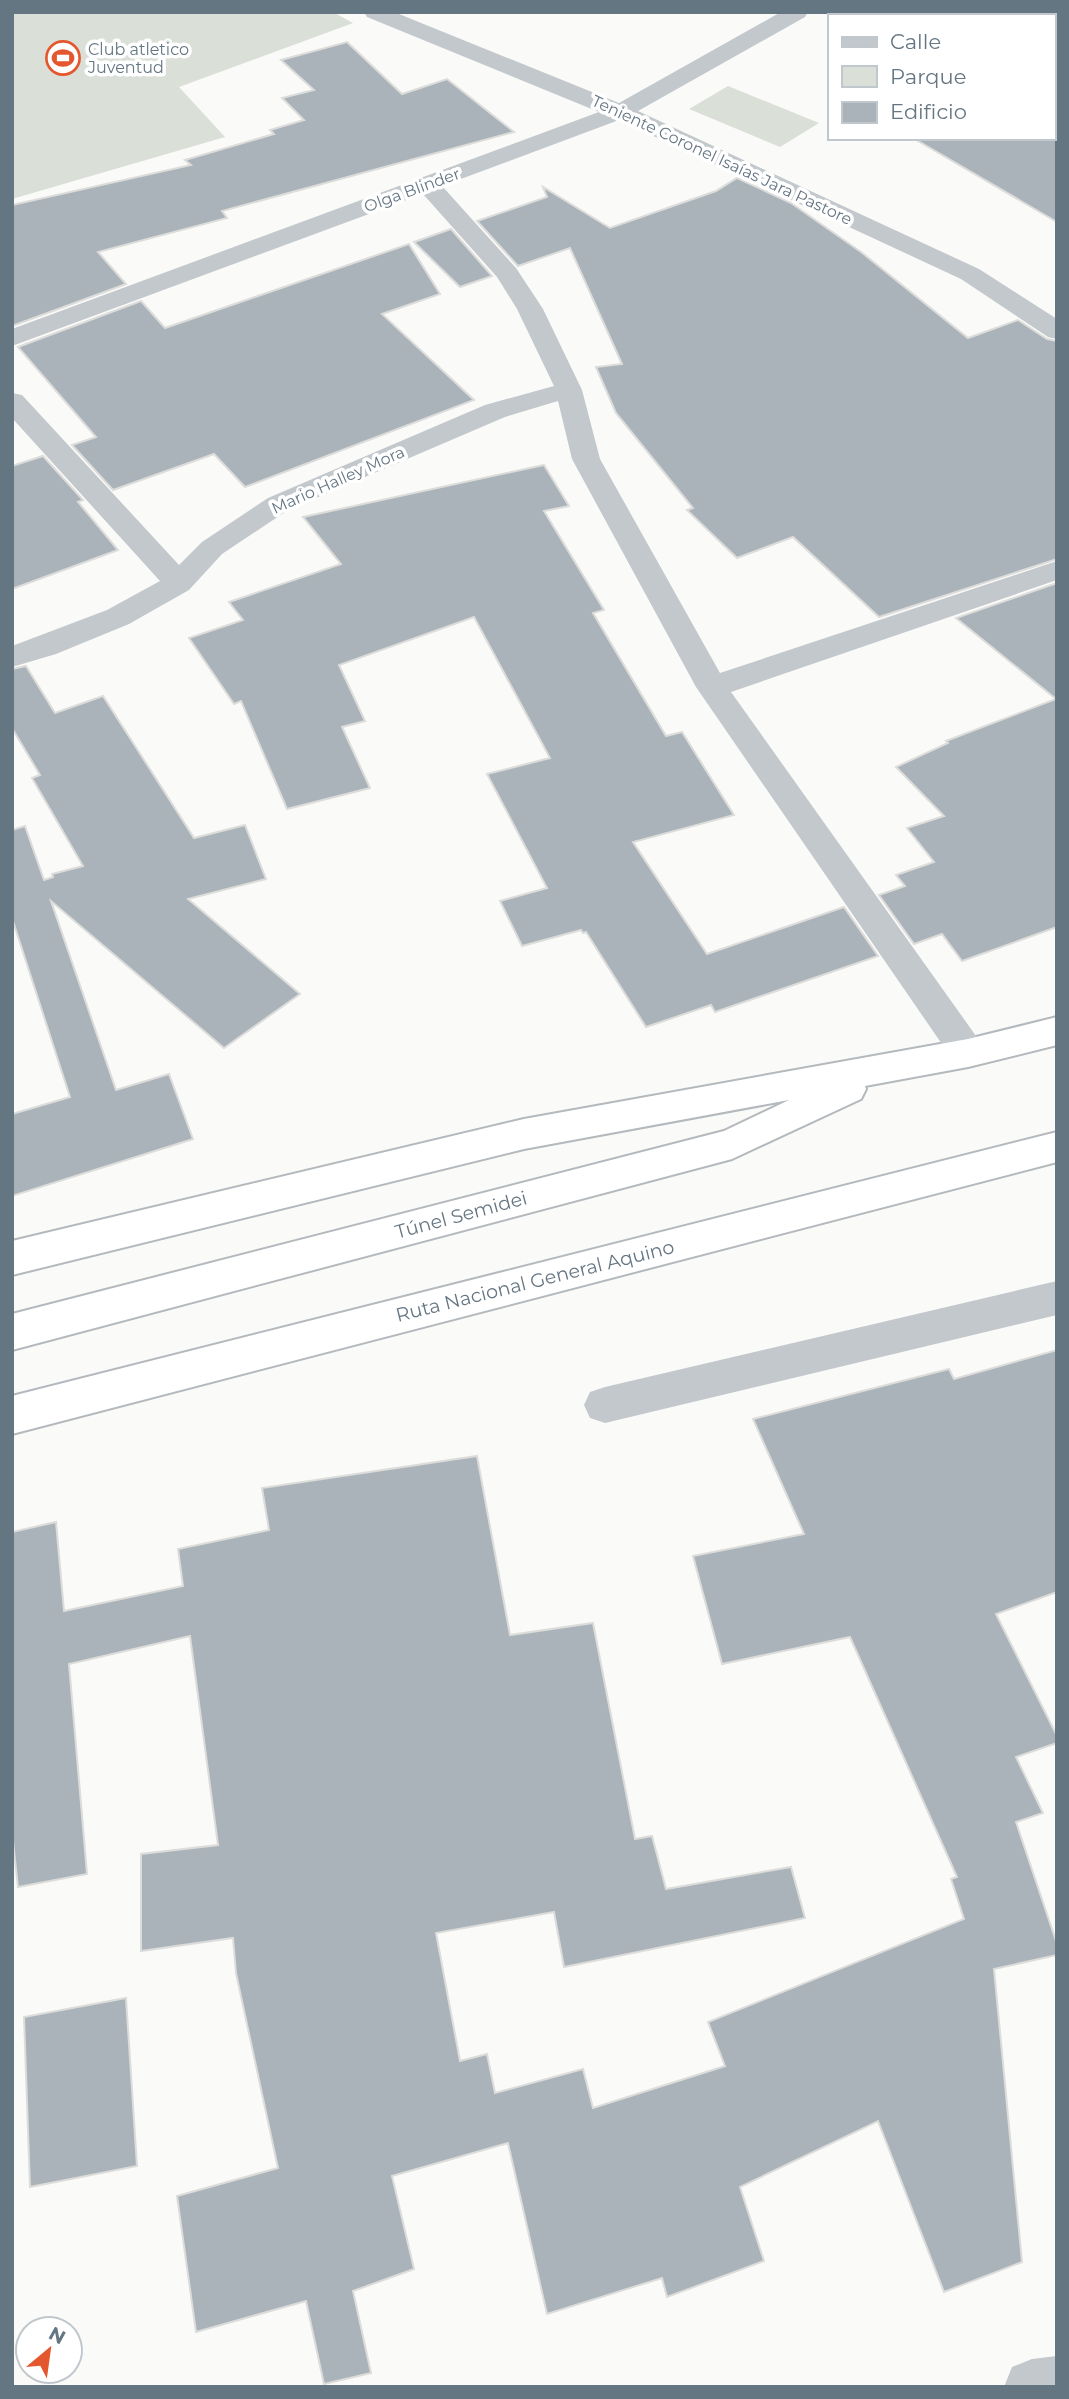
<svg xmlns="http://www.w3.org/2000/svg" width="1069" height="2399" font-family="Montserrat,sans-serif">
  <rect width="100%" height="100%" fill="#fafaf8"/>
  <!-- green -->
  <g fill="#dadfd7">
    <path d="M12 12H333L353 23 179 87 225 137 12 199Z"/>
    <path d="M728 86 819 123 780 147 689 109Z"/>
  </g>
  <!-- building -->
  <g fill="#aab3b9" stroke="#dcdcda" stroke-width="2">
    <path d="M347 42 402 94 447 79 514 132 222 211 227 218 98 252 126 284 12 326V205L191 165 185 160 274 134 270 130 304 120 282 98 314 90 281 60Z"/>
    <path d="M913 138H1057V222Z"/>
    <path d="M737 178 791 203 861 252 968 338 1018 320 1047 339 1057 341V559L879 617 793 537 737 558 687 510 693 508 616 413 596 367 622 364 570 248 518 266 477 221 547 197 543 187 610 228 716 191Z"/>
    <path d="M451 229 492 276 460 287 414 242Z"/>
    <path d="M409 244 440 294 382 314 474 400 245 487 214 454 113 490 72 445 96 437 18 347 141 301 165 328Z"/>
    <path d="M43 456 83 500 78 502 118 550 12 589V466Z"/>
    <path d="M544 465 569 506 544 511 604 610 593 613 666 736 682 732 734 815 633 842 707 954 844 907 878 956 715 1012 711 1005 646 1027 586 932 583 933 581 930 522 946 500 901 547 888 487 774 550 758 474 617 339 665 365 721 342 727 370 788 287 809 241 701 234 704 189 638 243 620 229 602 341 564 303 517Z"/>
    <path d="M1057 583V927L962 961 942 934 914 944 879 895 905 886 896 875 934 862 907 828 944 816 896 767 948 743 946 741 1056 699 956 618Z"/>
    <path d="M26 666 55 713 103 696 194 838 245 825 266 879 188 899 300 994 224 1048 51 901 116 1090 169 1074 193 1139 12 1196V1114L70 1097 12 918V830L25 826 44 880 53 877 52 874 83 866 32 778 40 775 12 728V669Z"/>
    <path d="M1057 1350V1592L996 1614 1057 1736V1743L1016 1757 1043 1813 1016 1822 1057 1944V1955L994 1969 1022 2262 944 2292 878 2121 740 2187 764 2261 667 2297 662 2278 547 2314 508 2143 392 2176 414 2269 353 2291 371 2373 324 2384 306 2301 196 2332 177 2196 278 2168 236 1973 233 1938 141 1951V1854L218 1845 190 1636 69 1664 87 1874 18 1887 12 1832V1532L56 1522 64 1611 183 1586 178 1549 269 1530 262 1488 477 1456 510 1635 593 1623 635 1839 652 1836 666 1889 791 1867 805 1918 564 1967 554 1912 436 1933 460 2061 487 2054 495 2093 583 2069 593 2108 725 2066 708 2022 964 1919 951 1879 957 1877 850 1637 722 1664 693 1556 804 1534 753 1419 949 1369 954 1379Z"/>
    <path d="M126 1998 137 2166 30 2187 24 2017Z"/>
  </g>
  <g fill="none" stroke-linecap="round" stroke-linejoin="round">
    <!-- trunk casing -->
    <g stroke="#b4b9bd" stroke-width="4">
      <g id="trunk">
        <path d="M1057 1017V1045L968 1067 865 1086 866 1089 861 1099 732 1159 12 1350V1314L724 1131 789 1100 524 1149 12 1275V1241L524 1119 968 1039Z"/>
        <path d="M1057 1132V1162L12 1434V1396Z"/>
      </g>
    </g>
    <!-- minor -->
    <g fill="#c3c8cc" fill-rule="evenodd">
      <path d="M364 12H394L619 103 781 12H808L805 17 638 111 979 269 1057 319V339L1048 337 961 279 619 120 442 186 516 268 543 309 582 390 600 459 720 673 1057 561V580L731 692 981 1043 986 1053 981 1063 968 1067 955 1063 696 687 572 459 558 401 505 417 288 510 222 554 189 590 129 624 56 654 12 667V646L107 610 160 581 12 418V393L22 395 179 565 202 542 268 498 485 405 554 386 517 309 497 277 423 194 12 346V329L599 112 367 17Z"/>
      <path d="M1041 12H1057V20H1053V16H1044Z"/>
      <path d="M1057 1281V1315L605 1423 590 1418 584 1405 590 1392 605 1387Z"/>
      <path d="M1057 2356V2387H1004L1012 2367 1032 2359Z"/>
    </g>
    <!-- trunk -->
    <use href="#trunk" fill="#fff" fill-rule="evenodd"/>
  </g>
  <!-- icons -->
  <defs>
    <g id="stadium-ring" transform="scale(1.75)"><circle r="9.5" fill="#fff" stroke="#e4572e" stroke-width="1.5"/><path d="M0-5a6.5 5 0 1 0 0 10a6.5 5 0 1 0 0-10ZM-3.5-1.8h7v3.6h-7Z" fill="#e4572e"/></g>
  </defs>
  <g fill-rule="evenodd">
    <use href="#stadium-ring" x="63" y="58"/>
  </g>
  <g text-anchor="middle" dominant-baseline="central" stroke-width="7" stroke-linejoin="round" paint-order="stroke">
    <!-- far-poi labels -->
    <g font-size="16" fill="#657683" stroke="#fff" text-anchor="start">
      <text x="88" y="49">Club atletico<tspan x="88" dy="18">Juventud</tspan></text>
    </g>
    <!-- far-street labels -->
    <g font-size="16" fill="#657683" stroke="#fff">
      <text transform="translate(722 160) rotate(25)">Teniente Coronel Isaías Jara Pastore</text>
      <text transform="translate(412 190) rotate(-20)">Olga Blinder</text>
      <text transform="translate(338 480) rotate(-24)">Mario Halley Mora</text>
    </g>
    <!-- street labels -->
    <g font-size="19" fill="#657683" stroke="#fff">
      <text transform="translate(461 1215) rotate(-15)">Túnel Semidei</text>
      <text transform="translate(535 1281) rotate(-14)">Ruta Nacional General Aquino</text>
    </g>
  </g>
  <!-- border -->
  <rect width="1069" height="2399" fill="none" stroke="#657683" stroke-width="28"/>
  <!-- legend -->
  <rect x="828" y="14" width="228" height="126" fill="#ffffff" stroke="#c1c8cd" stroke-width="2"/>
  <rect x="842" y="37" width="35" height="10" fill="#c3c8cc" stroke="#c1c8cd" stroke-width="2"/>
  <text x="890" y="49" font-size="21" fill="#657683">Calle</text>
  <rect x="842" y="66" width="35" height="21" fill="#dadfd7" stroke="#c1c8cd" stroke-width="2"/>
  <text x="890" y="84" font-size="21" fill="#657683">Parque</text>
  <rect x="842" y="102" width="35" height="21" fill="#aab3b9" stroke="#c1c8cd" stroke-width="2"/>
  <text x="890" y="119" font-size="21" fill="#657683">Edificio</text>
  <!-- north arrow -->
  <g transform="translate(49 2350) rotate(29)"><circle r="33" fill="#ffffff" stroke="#c1c8cd" stroke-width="2"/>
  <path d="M0-5L12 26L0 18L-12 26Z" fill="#e4572e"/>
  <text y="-10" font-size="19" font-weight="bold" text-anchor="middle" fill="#657683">N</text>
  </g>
</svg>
